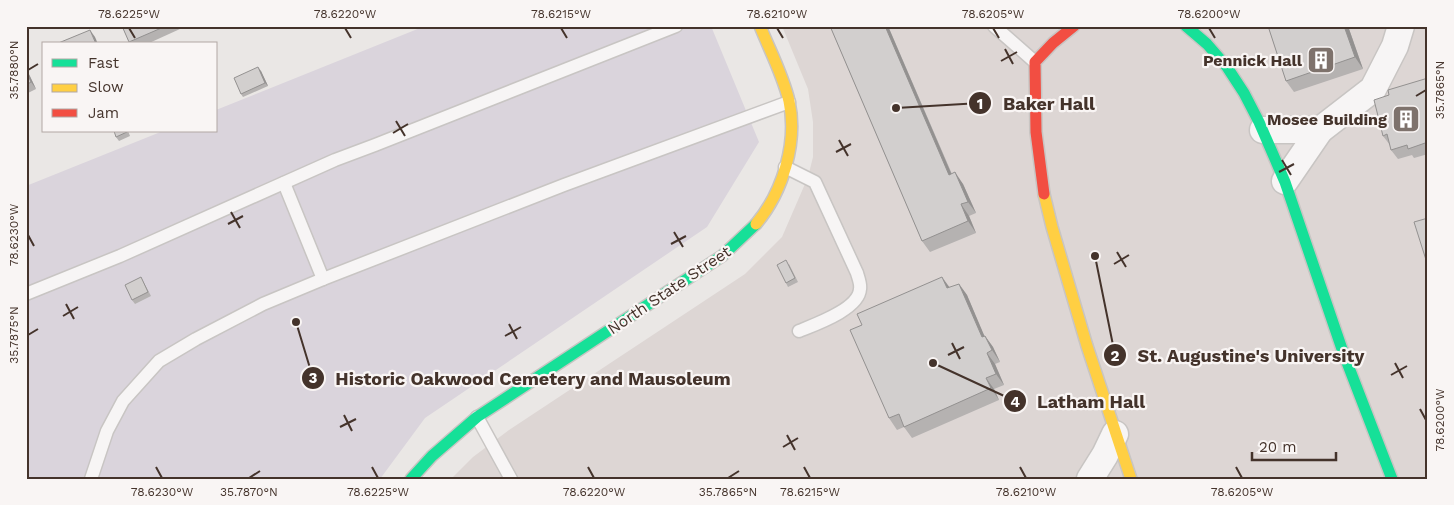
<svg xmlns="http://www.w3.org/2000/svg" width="1454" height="505" font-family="'Work Sans',sans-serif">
  <rect width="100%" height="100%" fill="#eae7e5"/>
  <!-- built -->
  <path fill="#ddd6d4" d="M782 26H1428V479H451L473 457 509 430 745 274 782 237 808 177 813 157V122L808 89Z"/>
  <!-- green -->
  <path fill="#dad4dc" d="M425 26H711L759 142 707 227 425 418 380 479H26V186L163 131H216V110Z"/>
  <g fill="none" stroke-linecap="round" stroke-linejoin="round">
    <!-- lane casing -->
    <g stroke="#c8c5c3" stroke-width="15">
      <g id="lane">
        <path d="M994 26 1035 62"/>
        <path d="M785 167 815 182 857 273C858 277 861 284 860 289 859 309 816 324 799 331"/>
        <path d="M284 183 323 279"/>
        <path d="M26 294 120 256 335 160 375 145 676 26"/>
        <path d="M477 417 511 479"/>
        <path d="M91 479 107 431 123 401 159 361 196 339 263 304 323 279 564 185 789 102"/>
      </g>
    </g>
    <!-- street casing -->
    <g stroke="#c8c5c3" stroke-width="29">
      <g id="street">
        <path d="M1263 130H1320"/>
        <path d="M1285 181 1320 130 1373 89 1395 46 1401 26"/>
        <path d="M1090 479 1105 455 1115 434"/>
      </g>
    </g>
    <!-- fast casing -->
    <g stroke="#c8c5c3" stroke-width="14">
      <g id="fast">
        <path d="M1186 26 1207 44 1227 67 1244 93 1259 122 1285 182 1343 352 1392 479"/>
        <path d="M411 479 432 456 477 417 722 256 756 224"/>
      </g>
    </g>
    <!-- slow casing -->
    <g stroke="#c8c5c3" stroke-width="14">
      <g id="slow">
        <path d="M1044 194 1052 227 1087 346 1131 479"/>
        <path d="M756 224C783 192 798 142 789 101 783 75 770 51 760 26"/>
      </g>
    </g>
    <!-- jam casing -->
    <g stroke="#c8c5c3" stroke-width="14">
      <path id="jam" d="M1044 194 1036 132 1035 62 1053 43 1074 26"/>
    </g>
    <!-- lane -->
    <use href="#lane" stroke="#f7f5f5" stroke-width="12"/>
    <!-- street -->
    <use href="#street" stroke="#f7f5f5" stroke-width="26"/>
    <!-- fast -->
    <use href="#fast" stroke="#16e098" stroke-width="11"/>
    <!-- slow -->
    <use href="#slow" stroke="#ffcf43" stroke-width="11"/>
    <!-- jam -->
    <use href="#jam" stroke="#f24e42" stroke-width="11"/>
  </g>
  <!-- wall -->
  <g fill="#b5b2b1">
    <path d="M122 26H178L180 29 147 44H130Z"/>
    <path d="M830 26H888L952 174 963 184 976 213 969 216 976 233 930 252 922 241Z"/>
    <path d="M1268 26H1348L1363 69 1294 92 1286 81Z"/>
    <path d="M26 68 36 89 26 94Z"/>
    <path d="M261 71 268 86 243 97 241 94Z"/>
    <path d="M1428 78V154L1414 158 1412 155 1398 159 1391 150 1390 145 1383 136 1389 95Z"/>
    <path d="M128 131 130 136 119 141 116 137Z"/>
    <path d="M789 264 798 282 788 287 786 283Z"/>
    <path d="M141 277 151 296 135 304 132 300Z"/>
    <path d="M959 284 967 295 984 336H985L993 347 1000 362 995 364 1004 385 994 389 999 400 912 438 904 427 897 430 889 418 950 288Z"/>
  </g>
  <!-- shaded-wall -->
  <g fill="#939190">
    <path d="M885 26H888L957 187 949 175Z"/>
    <path d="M1344 26H1348L1363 69 1355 57Z"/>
    <path d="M90 30 95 37 98 44H96Z"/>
    <path d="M258 67 261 71 268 86 265 83Z"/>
    <path d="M26 68 36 89 31 82 26 71Z"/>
    <path d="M955 172 963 184 976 213 968 202Z"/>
    <path d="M961 204 969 216 976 233 968 221Z"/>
    <path d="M942 277 950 288H947Z"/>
    <path d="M959 284 967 295 990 349 982 337Z"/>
    <path d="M985 336 993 347 1000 362 992 350Z"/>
    <path d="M987 353 995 364 1004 385 996 374Z"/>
    <path d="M986 378 994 389 999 400 991 388Z"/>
  </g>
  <!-- building -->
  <g fill="#d2cfce" stroke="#939190">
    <path d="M122 26H166L129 42Z"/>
    <path d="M830 26H885L949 175 955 172 968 202 961 204 968 221 922 241Z"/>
    <path d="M1268 26H1344L1355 57 1286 81Z"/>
    <path d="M90 30 96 44H56Z"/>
    <path d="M258 67 265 83 241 94 234 78Z"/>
    <path d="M26 71 31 82 26 85Z"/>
    <path d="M1428 78V142L1408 149 1407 145 1391 150 1387 134 1383 136 1374 100 1389 95 1388 90Z"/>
    <path d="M114 131H127V132L116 137Z"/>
    <path d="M1428 218V263H1427L1414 222Z"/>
    <path d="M786 260 795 278 786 283 777 265Z"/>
    <path d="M141 277 148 292 132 300 125 285Z"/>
    <path d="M942 277 947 288 959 284 982 337 985 336 992 350 987 353 996 374 986 378 991 388 904 427 899 414 889 418 850 330 862 325 857 314Z"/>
  </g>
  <!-- ticks -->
  <path fill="none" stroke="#44332b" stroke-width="2" d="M129 28 135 38M345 28 351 38M561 28 567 38M777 28 783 38M993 28 999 38M1209 28 1215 38M1005 49 1013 64M1001 61 1017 52M28 70 38 64M1416 96 1426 90M396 121 405 136M393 133 408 124M839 140 848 156M836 152 851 144M1282 160 1291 175M1279 172 1294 164M231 212 240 228M228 224 243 216M674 232 683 247M28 235 34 246M671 244 686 236M1117 252 1126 267M1114 264 1129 255M66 304 74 319M63 316 78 307M509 324 517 339M28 335 38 329M505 336 521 327M952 343 960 359M948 355 964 347M1395 363 1403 378M1391 375 1407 366M1420 409 1426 420M344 415 352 431M340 427 356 419M787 435 795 450M783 447 798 438M156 467 162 478M372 467 378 478M588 467 594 478M804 467 810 478M1020 467 1026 478M1236 467 1242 478M249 478 260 471M728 478 739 471"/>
  <!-- icons -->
  <defs>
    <g id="building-square" transform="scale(1.4375)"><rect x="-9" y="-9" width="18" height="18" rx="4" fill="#7e726c" stroke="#f9f5f4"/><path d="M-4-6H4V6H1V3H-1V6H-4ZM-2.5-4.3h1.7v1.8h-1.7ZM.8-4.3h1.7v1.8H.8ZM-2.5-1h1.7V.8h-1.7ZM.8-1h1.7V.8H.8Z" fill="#fff"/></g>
  </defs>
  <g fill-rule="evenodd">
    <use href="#building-square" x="1321" y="60"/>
    <use href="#building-square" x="1406" y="119"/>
  </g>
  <g text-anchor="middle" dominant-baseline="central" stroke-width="4.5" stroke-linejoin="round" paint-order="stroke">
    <!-- poi labels -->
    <g font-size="16" font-weight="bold" fill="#44332b" stroke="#f9f5f4" text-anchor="end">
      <text x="1302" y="60">Pennick Hall</text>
      <text x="1387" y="119">Mosee Building</text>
    </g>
    <!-- street labels -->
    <g font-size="16" fill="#44332b" stroke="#f9f5f4">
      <text transform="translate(669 290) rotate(-34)">North State Street</text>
    </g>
  </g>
  <!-- callouts -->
  <path fill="none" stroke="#44332b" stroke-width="2" d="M896 108L980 103M1095 256L1115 355M296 322L313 378M933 363L1015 401"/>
  <g fill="#44332b" stroke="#f9f5f4" stroke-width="2">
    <circle cx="896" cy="108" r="5"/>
    <circle cx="1095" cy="256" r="5"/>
    <circle cx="296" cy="322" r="5"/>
    <circle cx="933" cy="363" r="5"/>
    <circle cx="980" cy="103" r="12"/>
    <circle cx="1115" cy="355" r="12"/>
    <circle cx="313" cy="378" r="12"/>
    <circle cx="1015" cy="401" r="12"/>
  </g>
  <g font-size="15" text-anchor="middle" font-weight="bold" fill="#fff">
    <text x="980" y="109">1</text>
    <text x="1115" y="361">2</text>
    <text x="313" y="383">3</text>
    <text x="1015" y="407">4</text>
  </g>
  <g font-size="18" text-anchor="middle" font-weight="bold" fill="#44332b" stroke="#f9f5f4" stroke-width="4.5" stroke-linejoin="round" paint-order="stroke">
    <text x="1049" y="110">Baker Hall</text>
    <text x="1251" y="362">St. Augustine's University</text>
    <text x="533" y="385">Historic Oakwood Cemetery and Mausoleum</text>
    <text x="1091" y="408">Latham Hall</text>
  </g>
  <!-- border -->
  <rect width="1454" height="505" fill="none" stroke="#f9f5f4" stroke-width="55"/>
  <!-- legend -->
  <rect x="42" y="42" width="175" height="90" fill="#f9f5f4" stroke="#b1a7a4"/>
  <rect x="52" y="59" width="25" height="8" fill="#16e098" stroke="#b1a7a4"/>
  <text x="88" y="68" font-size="15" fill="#44332b">Fast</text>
  <rect x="52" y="84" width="25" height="8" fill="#ffcf43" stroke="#b1a7a4"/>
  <text x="88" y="92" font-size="15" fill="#44332b">Slow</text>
  <rect x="52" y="109" width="25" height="8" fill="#f24e42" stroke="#b1a7a4"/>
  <text x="88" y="118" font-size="15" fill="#44332b">Jam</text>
  <!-- scale -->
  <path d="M1252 452v8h84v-8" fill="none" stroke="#44332b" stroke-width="2.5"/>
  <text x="1259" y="452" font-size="15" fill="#44332b" stroke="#f9f5f4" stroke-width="4" paint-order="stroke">20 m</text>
  <rect x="28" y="28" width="1398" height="450" fill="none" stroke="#44332b" stroke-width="2"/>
  <g font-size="12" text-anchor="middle" fill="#44332b">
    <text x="129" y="18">78.6225°W</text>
    <text x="345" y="18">78.6220°W</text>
    <text x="561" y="18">78.6215°W</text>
    <text x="777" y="18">78.6210°W</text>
    <text x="993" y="18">78.6205°W</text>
    <text x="1209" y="18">78.6200°W</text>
    <text transform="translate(14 70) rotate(-90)" y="4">35.7880°N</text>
    <text transform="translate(1440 90) rotate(-90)" y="4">35.7865°N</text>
    <text transform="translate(14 235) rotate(-90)" y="4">78.6230°W</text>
    <text transform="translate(14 335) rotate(-90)" y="4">35.7875°N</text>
    <text transform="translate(1440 420) rotate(-90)" y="4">78.6200°W</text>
    <text x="162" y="496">78.6230°W</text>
    <text x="249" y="496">35.7870°N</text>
    <text x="378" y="496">78.6225°W</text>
    <text x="594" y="496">78.6220°W</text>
    <text x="728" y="496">35.7865°N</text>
    <text x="810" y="496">78.6215°W</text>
    <text x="1026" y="496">78.6210°W</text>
    <text x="1242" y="496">78.6205°W</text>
  </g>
</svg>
